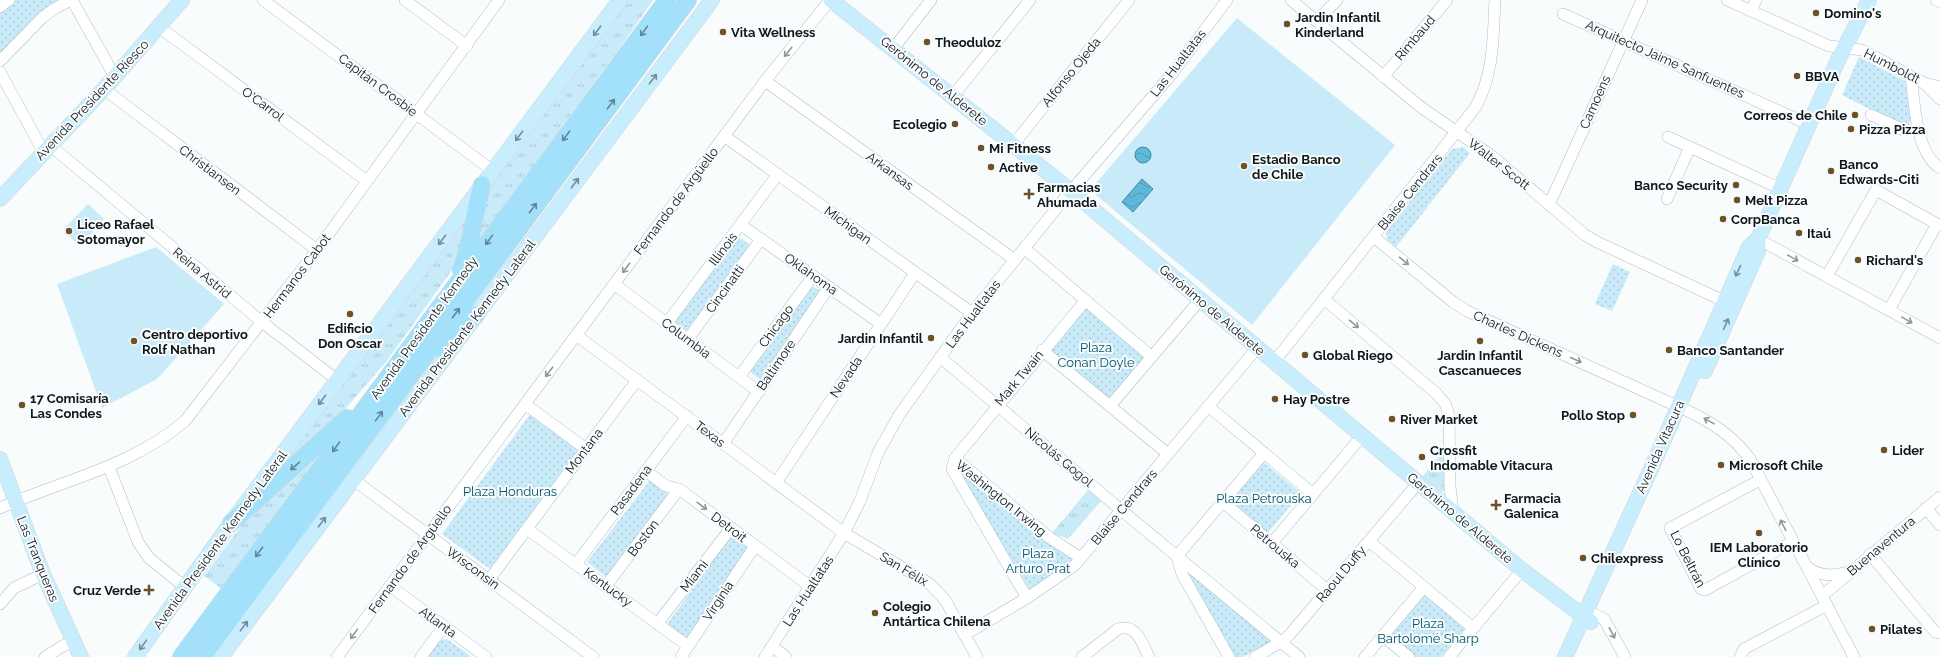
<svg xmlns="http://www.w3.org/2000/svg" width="1940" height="657" font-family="Raleway,sans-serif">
  <defs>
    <pattern id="grass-tufts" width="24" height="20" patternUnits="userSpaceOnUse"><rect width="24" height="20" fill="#c9eaf8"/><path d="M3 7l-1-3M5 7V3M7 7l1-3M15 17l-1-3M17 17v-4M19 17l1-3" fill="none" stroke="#acc8d4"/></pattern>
    <pattern id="park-dots" width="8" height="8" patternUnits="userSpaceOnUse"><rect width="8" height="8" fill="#c9eaf8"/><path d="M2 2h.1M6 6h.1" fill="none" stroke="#acc8d4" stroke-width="1.8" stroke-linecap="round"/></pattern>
    <pattern id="water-waves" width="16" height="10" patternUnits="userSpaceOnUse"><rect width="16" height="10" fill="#5db8da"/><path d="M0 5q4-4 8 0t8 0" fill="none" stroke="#509dba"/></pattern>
  </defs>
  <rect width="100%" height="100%" fill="#f8fcfd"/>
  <!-- grass -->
  <g fill="url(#grass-tufts)">
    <path d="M626 0H653L617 52 472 249 488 186Z"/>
    <path d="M473 204 460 252 452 270 386 362 333 423 270 481Z"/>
    <path d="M1445 449V488L1443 492 1422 477Z"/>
    <path d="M325 451 222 589 204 576 253 510 282 482Z"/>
    <path d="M1088 490 1101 501 1068 539 1052 533Z"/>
  </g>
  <!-- park -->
  <g fill="url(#park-dots)">
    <path d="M12 0H61L34 17 0 55V9Z"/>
    <path d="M1859 57 1905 81 1911 120 1908 125 1903 126 1842 95Z"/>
    <path d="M1463 147 1470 153 1396 247 1387 239 1386 232 1452 149Z"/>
    <path d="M736 235 753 247 689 334 672 320Z"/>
    <path d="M1613 264 1630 272 1612 311 1595 304Z"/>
    <path d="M809 284 824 293 764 382 747 370Z"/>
    <path d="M1083 306 1145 358 1109 402 1046 350Z"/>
    <path d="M531 413 579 448 490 569 442 534Z"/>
    <path d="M1262 461 1301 493 1266 535 1227 503Z"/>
    <path d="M963 468 1078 556 1031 592 957 473Z"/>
    <path d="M650 480 669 495 606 577 587 562Z"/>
    <path d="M731 536 750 549 685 641 665 627Z"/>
    <path d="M1182 565 1271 641 1243 657H1234Z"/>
    <path d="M1424 594 1465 628 1441 657H1415L1389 635Z"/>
    <path d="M447 639 468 654 470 657H424L438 640Z"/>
  </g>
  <!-- pitch -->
  <g fill="#c9eaf8">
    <path d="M1237 18 1395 145 1252 325 1096 195 1092 188Z"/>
    <path d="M88 204 104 219 79 246 63 230Z"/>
    <path d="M156 247 224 304 157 379 102 408 57 284Z"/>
  </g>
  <!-- water -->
  <g fill="url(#water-waves)" stroke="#4688a0">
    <circle cx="1143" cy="155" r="8"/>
    <path d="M1142 179 1153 189 1133 212 1122 202Z"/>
  </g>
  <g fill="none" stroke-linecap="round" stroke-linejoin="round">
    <!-- minor casing -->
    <g stroke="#acbfc8" stroke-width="12">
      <g id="minor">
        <path d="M72 0 115 77"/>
        <path d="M263 0 493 171"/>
        <path d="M405 0 467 46"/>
        <path d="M1291 0 1422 108 1492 156 1585 235 1597 242 1724 301"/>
        <path d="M1727 0 1829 46 1862 50 1924 83 1940 87"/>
        <path d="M1936 0 1940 2"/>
        <path d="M0 7 9 0"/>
        <path d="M1751 11 1756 0"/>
        <path d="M1563 14 1810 125"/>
        <path d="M1317 21 1337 0"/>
        <path d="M159 27 367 181"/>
        <path d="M893 49 931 0"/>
        <path d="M0 61 42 18 54 9 71 0"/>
        <path d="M0 72 44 153"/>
        <path d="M1383 77 1447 0"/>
        <path d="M1911 77C1915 103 1915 152 1940 168"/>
        <path d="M765 81 1015 260"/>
        <path d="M1924 83 1940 99"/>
        <path d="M104 89 317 250"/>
        <path d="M953 96 1030 0"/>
        <path d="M1871 115 1904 130H1918"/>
        <path d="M724 136 972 313"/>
        <path d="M1668 137 1781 189"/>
        <path d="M1013 145 1129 0"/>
        <path d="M51 146 262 322 337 380"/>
        <path d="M1667 199 1690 147"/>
        <path d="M1549 205 1642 0"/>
        <path d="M741 225 881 324"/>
        <path d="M1374 237 1453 302 1467 311 1688 411C1713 423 1733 436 1750 459L1854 657"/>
        <path d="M1758 239 1940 338"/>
        <path d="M1024 248 1152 357"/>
        <path d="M1827 276 1876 190 1937 224 1889 310"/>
        <path d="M614 284 759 392"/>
        <path d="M1324 299 1436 393 1446 405 1449 416 1450 487 1453 512"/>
        <path d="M667 323 778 174"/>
        <path d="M576 335 844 533 930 584 945 600 977 657"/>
        <path d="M688 339 761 239"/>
        <path d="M1042 350 1168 454"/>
        <path d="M940 357 1121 510 1299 657"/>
        <path d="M1274 362 1475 108C1494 75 1493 38 1495 0"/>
        <path d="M739 377 813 276"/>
        <path d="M525 404 586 449"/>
        <path d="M1110 406 1200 300"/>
        <path d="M1208 406 1313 494"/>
        <path d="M723 444 829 287"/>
        <path d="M955 458 1050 538 1081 558"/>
        <path d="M109 467 138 542 149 558 185 587"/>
        <path d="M646 471 666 486 679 489 811 587"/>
        <path d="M354 480 593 657"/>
        <path d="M1760 480 1670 528 1701 589 1705 590 1792 542"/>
        <path d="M776 483 915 273"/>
        <path d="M1223 502 1327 590"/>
        <path d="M0 508C63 480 131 467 185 421L317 250 499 0"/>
        <path d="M1926 508 1940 525"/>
        <path d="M527 529 688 646"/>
        <path d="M1369 541 1473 628"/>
        <path d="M1272 543 1362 436"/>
        <path d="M1870 554 1935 632 1940 633"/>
        <path d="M576 564 687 416"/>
        <path d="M1806 566C1820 577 1832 576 1848 572"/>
        <path d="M489 580 637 380"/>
        <path d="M390 586 486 657"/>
        <path d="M606 586 679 489"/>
        <path d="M1822 596 1940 497"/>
        <path d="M1027 598 952 469 955 458 1085 301"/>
        <path d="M0 604 14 588 43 574"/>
        <path d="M1594 614 1604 619 1625 657"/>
        <path d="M657 624 731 528"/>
        <path d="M964 635 1027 598 1075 565 1257 348"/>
        <path d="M1383 636 1409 657"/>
        <path d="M772 646 786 657"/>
        <path d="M45 657 73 640"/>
        <path d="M337 657 765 81 830 0"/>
        <path d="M421 657 444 626"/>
        <path d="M681 657 755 546"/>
        <path d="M765 657 844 533 860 501 878 453 899 415 972 313 1064 199 1171 75 1227 0"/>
        <path d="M1082 657 1118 629C1136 622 1143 645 1149 657"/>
        <path d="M1229 657 1182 574 1177 556 1264 453"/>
        <path d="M1255 657 1284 640 1291 633 1418 483"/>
        <path d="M1365 657 1424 587"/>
        <path d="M1449 657 1522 570"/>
        <path d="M1740 657 1744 649 1827 605"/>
      </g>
    </g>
    <!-- major casing -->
    <g stroke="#d4d5d6" stroke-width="16">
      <g id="major">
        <path d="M831 0 1071 191 1522 570 1591 622"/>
        <path d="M0 199 104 89 182 0"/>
        <path d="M1705 371 1758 251V244"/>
        <path d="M0 459 43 574 81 657"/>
        <path d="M135 657 231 523 620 0"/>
        <path d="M221 657 712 0"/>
        <path d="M1565 657 1650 471 1749 247 1758 239 1838 60 1869 0"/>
      </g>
    </g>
    <!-- highway casing -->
    <g stroke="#d4d5d6" stroke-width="18">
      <g id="highway">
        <path d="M461 270C472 243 474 213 482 185"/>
        <path d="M438 348 476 315"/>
        <path d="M231 523 347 418"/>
        <path d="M181 657 667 0"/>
        <path d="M202 657 688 0"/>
      </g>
    </g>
    <!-- minor -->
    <use href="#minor" stroke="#fff" stroke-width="11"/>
    <!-- major -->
    <use href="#major" stroke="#c8edfd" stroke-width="15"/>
    <!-- highway -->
    <use href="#highway" stroke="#a3e1fb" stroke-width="17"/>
  </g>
  <!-- one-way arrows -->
  <defs><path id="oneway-shaft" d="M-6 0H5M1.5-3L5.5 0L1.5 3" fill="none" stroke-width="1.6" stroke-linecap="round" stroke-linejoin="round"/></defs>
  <g stroke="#758d97">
    <use href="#oneway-shaft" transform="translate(597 31) rotate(127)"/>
    <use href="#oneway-shaft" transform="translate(653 79) rotate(-53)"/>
    <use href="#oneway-shaft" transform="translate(519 136) rotate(127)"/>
    <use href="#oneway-shaft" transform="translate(575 183) rotate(-53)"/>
    <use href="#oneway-shaft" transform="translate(442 240) rotate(127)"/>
    <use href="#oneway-shaft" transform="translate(1738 271) rotate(115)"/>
    <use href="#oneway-shaft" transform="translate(1726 324) rotate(-66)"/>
    <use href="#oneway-shaft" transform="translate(322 400) rotate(127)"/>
    <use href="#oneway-shaft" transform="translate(322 522) rotate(-53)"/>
    <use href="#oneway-shaft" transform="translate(244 626) rotate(-53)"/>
    <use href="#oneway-shaft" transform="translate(143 645) rotate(126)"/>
  </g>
  <g stroke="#618696">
    <use href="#oneway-shaft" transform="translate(644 31) rotate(126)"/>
    <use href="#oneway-shaft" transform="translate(611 104) rotate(-53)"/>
    <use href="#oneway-shaft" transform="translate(566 136) rotate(127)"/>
    <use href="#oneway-shaft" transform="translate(533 208) rotate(-53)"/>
    <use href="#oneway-shaft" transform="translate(489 240) rotate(126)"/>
    <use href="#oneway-shaft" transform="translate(456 313) rotate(-53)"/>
    <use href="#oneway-shaft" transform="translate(379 416) rotate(-54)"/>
    <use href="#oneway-shaft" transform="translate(336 447) rotate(126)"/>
    <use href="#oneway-shaft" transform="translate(295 466) rotate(139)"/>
    <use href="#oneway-shaft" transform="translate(259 552) rotate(127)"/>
  </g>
  <g stroke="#939798">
    <use href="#oneway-shaft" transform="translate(788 52) rotate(129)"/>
    <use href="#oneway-shaft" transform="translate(1793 258) rotate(29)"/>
    <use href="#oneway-shaft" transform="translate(1404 261) rotate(40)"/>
    <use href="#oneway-shaft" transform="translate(626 268) rotate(127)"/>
    <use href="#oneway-shaft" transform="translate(1907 320) rotate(29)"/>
    <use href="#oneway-shaft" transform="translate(1354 324) rotate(40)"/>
    <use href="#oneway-shaft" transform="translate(1576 360) rotate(24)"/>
    <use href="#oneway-shaft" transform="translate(549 372) rotate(127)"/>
    <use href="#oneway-shaft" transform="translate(1709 421) rotate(-151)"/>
    <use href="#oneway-shaft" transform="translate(702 506) rotate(37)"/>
    <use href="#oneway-shaft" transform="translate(1783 525) rotate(-117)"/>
    <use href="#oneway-shaft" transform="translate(1612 633) rotate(62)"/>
    <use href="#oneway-shaft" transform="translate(354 634) rotate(126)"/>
  </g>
  <!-- markers -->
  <g fill="#6e5125" stroke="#f8fcfd" stroke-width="1.5">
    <circle cx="1816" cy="13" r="4"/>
    <circle cx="1287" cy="24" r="4"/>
    <circle cx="723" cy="32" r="4"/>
    <circle cx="927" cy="42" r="4"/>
    <circle cx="1797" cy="76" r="4"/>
    <circle cx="1855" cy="115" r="4"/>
    <circle cx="955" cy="124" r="4"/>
    <circle cx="1851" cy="129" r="4"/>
    <circle cx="981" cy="148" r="4"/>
    <circle cx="1244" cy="166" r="4"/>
    <circle cx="991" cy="167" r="4"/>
    <circle cx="1831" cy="171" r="4"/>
    <circle cx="1736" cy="185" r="4"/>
    <path d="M1027 188h4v4h4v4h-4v4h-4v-4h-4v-4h4z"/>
    <circle cx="1737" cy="200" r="4"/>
    <circle cx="1723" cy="219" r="4"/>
    <circle cx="69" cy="231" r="4"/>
    <circle cx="1799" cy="233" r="4"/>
    <circle cx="1858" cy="260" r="4"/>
    <circle cx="350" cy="314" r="4"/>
    <circle cx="931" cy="338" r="4"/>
    <circle cx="134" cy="341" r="4"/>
    <circle cx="1480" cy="341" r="4"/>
    <circle cx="1669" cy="350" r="4"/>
    <circle cx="1305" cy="355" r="4"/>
    <circle cx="1275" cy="399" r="4"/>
    <circle cx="22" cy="405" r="4"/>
    <circle cx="1633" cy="415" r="4"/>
    <circle cx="1392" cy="419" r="4"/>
    <circle cx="1884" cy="450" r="4"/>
    <circle cx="1422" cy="457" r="4"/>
    <circle cx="1721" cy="465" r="4"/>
    <path d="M1494 499h4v4h4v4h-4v4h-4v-4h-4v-4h4z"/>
    <circle cx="1759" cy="533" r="4"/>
    <circle cx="1583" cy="558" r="4"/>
    <path d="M147 584h4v4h4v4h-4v4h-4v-4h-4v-4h4z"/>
    <circle cx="875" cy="613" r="4"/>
    <circle cx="1872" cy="629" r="4"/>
  </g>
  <g text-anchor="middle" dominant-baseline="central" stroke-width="4" stroke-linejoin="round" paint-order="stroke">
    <!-- poi labels -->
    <g font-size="13" font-weight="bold" fill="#10171a" stroke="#f8fcfd" text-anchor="start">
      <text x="1824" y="13">Domino's</text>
      <text x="1295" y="17">Jardin Infantil<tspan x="1295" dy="15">Kinderland</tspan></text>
      <text x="731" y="32">Vita Wellness</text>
      <text x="935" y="42">Theoduloz</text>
      <text x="1805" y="76">BBVA</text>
      <text x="1847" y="115" text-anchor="end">Correos de Chile</text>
      <text x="947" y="124" text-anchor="end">Ecolegio</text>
      <text x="1859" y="129">Pizza Pizza</text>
      <text x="989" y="148">Mi Fitness</text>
      <text x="1252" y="159">Estadio Banco<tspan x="1252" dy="15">de Chile</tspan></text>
      <text x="1839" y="164">Banco<tspan x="1839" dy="15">Edwards-Citi</tspan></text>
      <text x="999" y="167">Active</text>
      <text x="1728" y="185" text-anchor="end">Banco Security</text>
      <text x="1037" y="187">Farmacias<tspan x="1037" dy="15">Ahumada</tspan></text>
      <text x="1745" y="200">Melt Pizza</text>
      <text x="1731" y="219">CorpBanca</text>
      <text x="77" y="224">Liceo Rafael<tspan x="77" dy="15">Sotomayor</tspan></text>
      <text x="1807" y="233">Itaú</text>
      <text x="1866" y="260">Richard's</text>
      <text x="350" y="328" text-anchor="middle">Edificio<tspan x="350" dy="15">Don Oscar</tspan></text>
      <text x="142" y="334">Centro deportivo<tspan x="142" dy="15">Rolf Nathan</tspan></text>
      <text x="923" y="338" text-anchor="end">Jardin Infantil</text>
      <text x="1677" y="350">Banco Santander</text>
      <text x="1313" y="355">Global Riego</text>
      <text x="1480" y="355" text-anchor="middle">Jardin Infantil<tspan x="1480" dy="15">Cascanueces</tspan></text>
      <text x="30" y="398">17 Comisaría<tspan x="30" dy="15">Las Condes</tspan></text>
      <text x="1283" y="399">Hay Postre</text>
      <text x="1625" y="415" text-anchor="end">Pollo Stop</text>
      <text x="1400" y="419">River Market</text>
      <text x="1430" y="450">Crossfit<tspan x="1430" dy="15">Indomable Vitacura</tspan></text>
      <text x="1892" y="450">Lider</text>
      <text x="1729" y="465">Microsoft Chile</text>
      <text x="1504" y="498">Farmacia<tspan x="1504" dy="15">Galenica</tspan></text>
      <text x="1759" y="547" text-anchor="middle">IEM Laboratorio<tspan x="1759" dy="15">Clínico</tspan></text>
      <text x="1591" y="558">Chilexpress</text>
      <text x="141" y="590" text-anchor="end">Cruz Verde</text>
      <text x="883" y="606">Colegio<tspan x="883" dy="15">Antártica Chilena</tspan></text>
      <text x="1880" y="629">Pilates</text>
    </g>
    <!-- street labels -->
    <g font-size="13" fill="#10171a" stroke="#f8fcfd">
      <text transform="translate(1415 38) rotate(-50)">Rimbaud</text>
      <text transform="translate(1665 59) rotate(24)">Arquitecto Jaime Sanfuentes</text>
      <text transform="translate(1178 63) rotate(-52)">Las Hualtatas</text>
      <text transform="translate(1892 66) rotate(27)">Humboldt</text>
      <text transform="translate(1071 72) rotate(-51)">Alfonso Ojeda</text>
      <text transform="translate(934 81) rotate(39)">Gerónimo de Alderete</text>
      <text transform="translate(378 85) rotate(37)">Capitán Crosbie</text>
      <text transform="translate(92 100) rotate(-47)">Avenida Presidente Riesco</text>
      <text transform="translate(1595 102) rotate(-66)">Camoens</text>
      <text transform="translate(263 104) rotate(36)">O'Carrol</text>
      <text transform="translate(1499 164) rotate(38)">Walter Scott</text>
      <text transform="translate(210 170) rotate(37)">Christiansen</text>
      <text transform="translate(890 171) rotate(36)">Arkansas</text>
      <text transform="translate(1410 192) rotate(-51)">Blaise Cendrars</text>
      <text transform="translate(676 201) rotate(-53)">Fernando de Argüello</text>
      <text transform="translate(848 225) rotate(36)">Michigan</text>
      <text transform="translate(723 249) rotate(-53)">Illinois</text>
      <text transform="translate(202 273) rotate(40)">Reina Astrid</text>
      <text transform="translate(811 274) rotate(35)">Oklahoma</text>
      <text transform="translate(297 276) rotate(-53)">Hermanos Cabot</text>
      <text transform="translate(725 289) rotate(-54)">Cincinatti</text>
      <text transform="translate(1212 310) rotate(40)">Gerónimo de Alderete</text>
      <text transform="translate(973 314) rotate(-53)">Las Hualtatas</text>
      <text transform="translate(776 326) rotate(-54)">Chicago</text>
      <text transform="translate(424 328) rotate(-54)">Avenida Presidente Kennedy</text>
      <text transform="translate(467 328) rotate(-53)">Avenida Presidente Kennedy Lateral</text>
      <text transform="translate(1518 334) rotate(24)">Charles Dickens</text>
      <text transform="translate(686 338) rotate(37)">Columbia</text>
      <text transform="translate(776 365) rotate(-56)">Baltimore</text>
      <text transform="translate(846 377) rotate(-56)">Nevada</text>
      <text transform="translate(1019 378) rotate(-50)">Mark Twain</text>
      <text transform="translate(710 434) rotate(37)">Texas</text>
      <text transform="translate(1660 447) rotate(-66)">Avenida Vitacura</text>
      <text transform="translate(584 451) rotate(-53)">Montana</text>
      <text transform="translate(1059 457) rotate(40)">Nicolás Gogol</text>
      <text transform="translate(631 490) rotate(-53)">Pasadena</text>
      <text transform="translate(1001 498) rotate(39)">Washington Irwing</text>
      <text transform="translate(1124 507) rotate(-50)">Blaise Cendrars</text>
      <text transform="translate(1460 518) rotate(40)">Gerónimo de Alderete</text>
      <text transform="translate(729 527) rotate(37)">Detroit</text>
      <text transform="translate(643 538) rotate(-53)">Boston</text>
      <text transform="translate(220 540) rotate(-54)">Avenida Presidente Kennedy Lateral</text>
      <text transform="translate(1275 546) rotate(40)">Petrouska</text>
      <text transform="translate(1881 546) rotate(-40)">Buenaventura</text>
      <text transform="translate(38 559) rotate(68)">Las Tranqueras</text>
      <text transform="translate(410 559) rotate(-54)">Fernando de Argüello</text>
      <text transform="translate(1688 559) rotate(63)">Lo Beltrán</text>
      <text transform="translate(473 568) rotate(36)">Wisconsin</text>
      <text transform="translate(904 569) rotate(31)">San Félix</text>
      <text transform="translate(1341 574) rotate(-50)">Raoul Duffy</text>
      <text transform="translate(694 576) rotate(-52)">Miami</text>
      <text transform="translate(608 587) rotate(36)">Kentucky</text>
      <text transform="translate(808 591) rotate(-57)">Las Hualtatas</text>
      <text transform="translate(718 601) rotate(-57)">Virginia</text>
      <text transform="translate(438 622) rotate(36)">Atlanta</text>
    </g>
    <!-- park labels -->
    <g font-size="13" fill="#02536b" stroke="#f8fcfd">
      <text x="1096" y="347">Plaza<tspan x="1096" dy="15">Conan Doyle</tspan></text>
      <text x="510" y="491">Plaza Honduras</text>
      <text x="1264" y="498">Plaza Petrouska</text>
      <text x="1038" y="553">Plaza<tspan x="1038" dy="15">Arturo Prat</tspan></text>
      <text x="1428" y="623">Plaza<tspan x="1428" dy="15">Bartolomé Sharp</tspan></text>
    </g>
  </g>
</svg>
